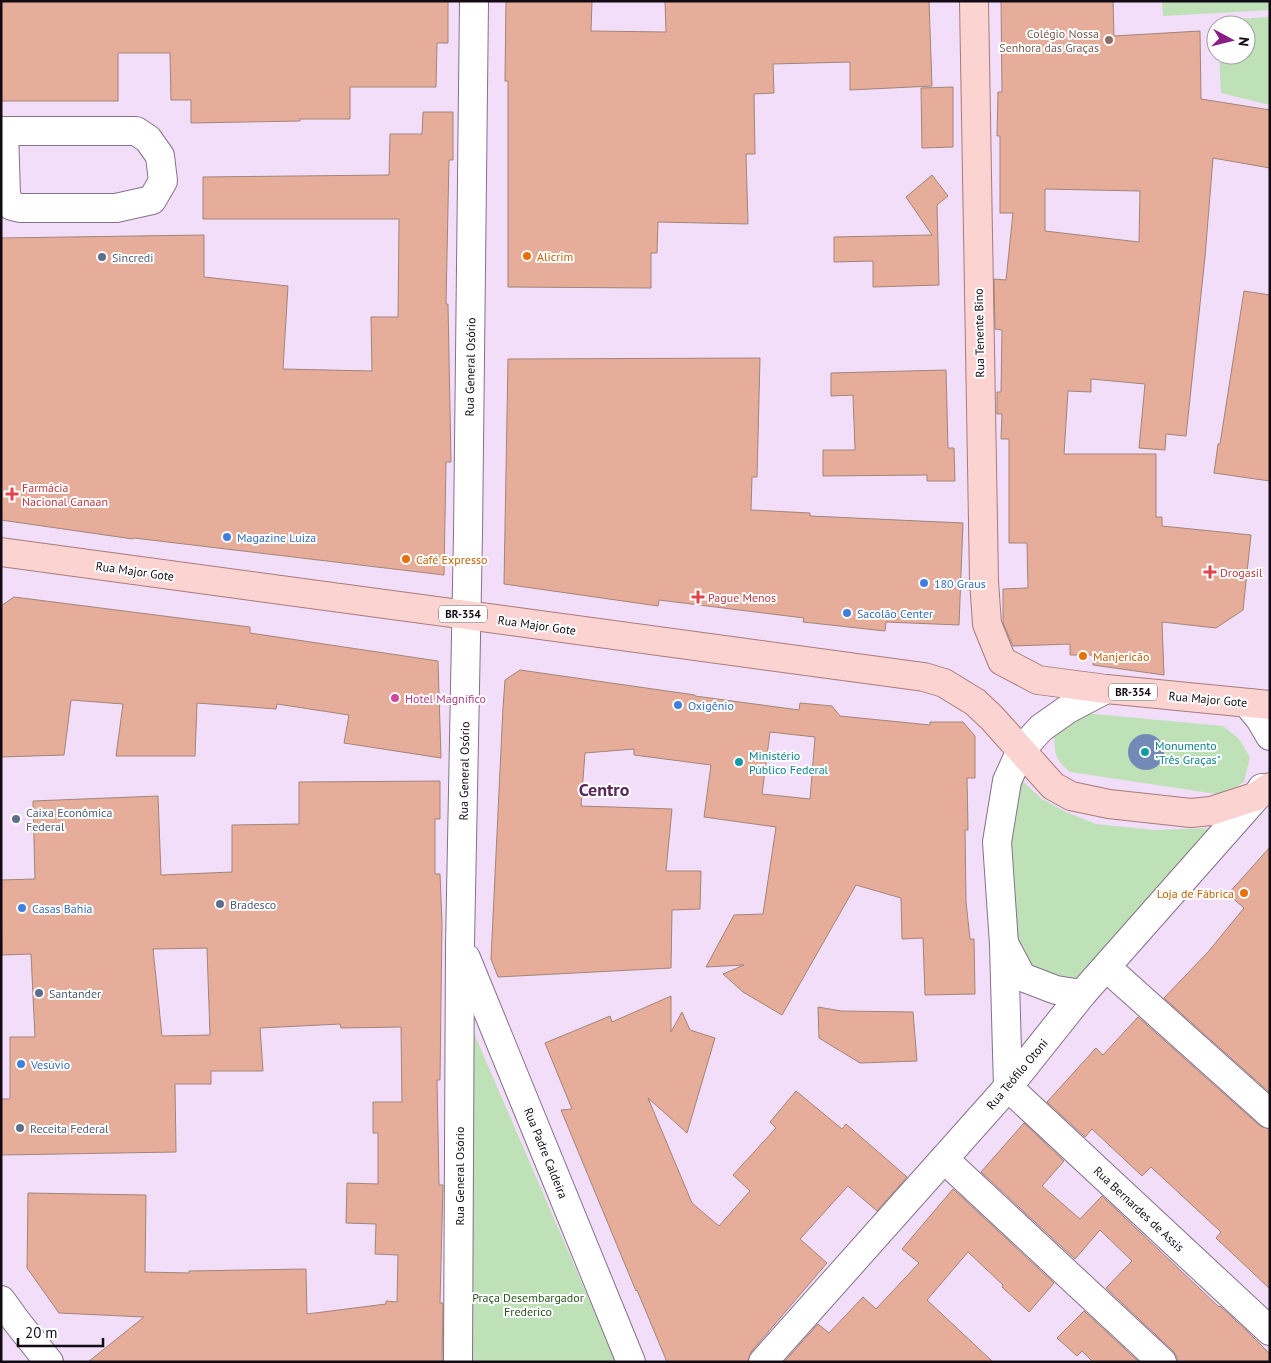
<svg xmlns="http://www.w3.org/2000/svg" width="1271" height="1363" font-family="'PT Sans',sans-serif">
  <rect width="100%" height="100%" fill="#f3def9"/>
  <!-- green -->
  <g fill="#bfe1b8">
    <path d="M1162 1H1270V10L1163 16Z"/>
    <path d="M1270 17V105L1221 93 1219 55H1246V25H1217V20Z"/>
    <path d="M1084 713 1223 726 1239 739 1250 757 1244 782 1223 795 1070 772C1055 760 1055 754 1054 736Z"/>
    <path d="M1018 777 1042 799 1066 812 1096 824 1154 830 1214 828 1080 979 1050 977 1026 964 1012 939 1010 830Z"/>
    <path d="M473 1031 616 1362H470Z"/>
  </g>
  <!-- water -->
  <circle fill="#748ab6" cx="1146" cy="752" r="18"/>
  <!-- building -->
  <g fill="#e6ae9a" stroke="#a28478" fill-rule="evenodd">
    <path d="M1 1H448V43H437L436 87H350V119H300V121L191 123V100H171L170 53H118V101H1Z"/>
    <path d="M506 1H592L591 31 666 32 665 1H929L932 86 850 90V62L773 64 774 93 754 94 755 154H746L748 224 658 222 657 253H651V288L508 287V81H505Z"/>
    <path d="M1001 1H1113L1114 36 1200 31 1201 99 1270 110V168L1213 158 1205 257 1186 436 1166 434 1165 450 1139 448 1145 384 1091 379V392L1068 391 1064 454H1156V517H1162V526L1251 535 1243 610 1216 628 1162 622 1164 675 1093 665V655H1070V644L1013 646 1003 623V589L1028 588 1027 543H1009V439H1001L1002 414H997V392H1001L1002 330 995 329 994 279 1006 280 1013 213H1000V136H997L998 92H1002ZM1045 189 1140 191 1139 242 1045 231Z"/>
    <path d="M953 87V147L922 148 921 88Z"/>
    <path d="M423 112H453V160H449L446 304H448L451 462H446L444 575 134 538 133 539 1 520V238L204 235V277L288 286 283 369 372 371 371 317H398L399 219H203V177L389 175 390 134H422Z"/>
    <path d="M932 175 948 196 937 205 939 285 873 287V261L834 262V237L932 235 906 197Z"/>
    <path d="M1244 291 1270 295V481L1214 473 1218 444H1220Z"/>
    <path d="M760 358 757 477H752L751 510 810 513V516L963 523 959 625 886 622 885 631 803 622 804 618 659 600 658 606 504 584 508 359Z"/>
    <path d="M946 370 948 448H954L955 481H927V475L823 476V450H855L853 395 831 396V373Z"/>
    <path d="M14 597 250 627V633L438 661 441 758 344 743 349 715 277 704 276 709 197 703 195 756H116L123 704 71 700 64 755 1 757V606Z"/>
    <path d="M520 670 695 695V696L799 710 800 703 832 706 840 716 930 725V722H963L975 736V778H967L968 830H965L966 902 970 939H974L975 994 925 995 923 938 902 939 901 898 856 885 782 1015 743 992 723 974 744 965 706 967 734 915 763 914 776 827 704 817 711 765 634 755V749L585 753 581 806 672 809 666 871H701L700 909 672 910 671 968 498 977 491 959 503 708 505 680ZM770 732 815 737 810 799 762 794Z"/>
    <path d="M440 781V819H435V874H440L442 923 440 1080H437L439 1185H443L440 1303H443L442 1362H88L144 1317 59 1313 27 1268 28 1193 146 1195 145 1272 189 1273V1271L306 1269 307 1314 386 1304V1301L397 1302 398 1255 375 1254 376 1224 346 1223 347 1183 378 1184V1133H373V1102H402L401 1027 341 1028 340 1024 260 1028 263 1071H211V1084H175L176 1152 1 1155V1099H10V1037H35L31 954 2 955 1 880 35 879 33 801 158 796 161 875 232 872V825L299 824V782ZM207 948 210 1035 162 1036 153 949Z"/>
    <path d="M1270 847V1093L1164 998 1208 952 1244 908 1228 894Z"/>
    <path d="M671 996V1032L682 1012 690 1030 715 1038 687 1133 648 1098 692 1203 719 1226 750 1191 733 1175 776 1128 770 1122 796 1091 842 1129 846 1124 907 1177 877 1211 848 1186 800 1239 827 1263 751 1352 748 1362H667L637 1290 636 1291 561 1110 572 1109 545 1043 610 1016 612 1022Z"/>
    <path d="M818 1007 841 1011 913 1012 917 1061 860 1063 819 1038Z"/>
    <path d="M1138 1017 1260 1126 1270 1129V1289L1216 1238 1221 1232 1151 1167 1142 1176 1092 1129 1085 1137 1047 1102 1096 1048 1103 1055Z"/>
    <path d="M1024 1123 1064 1161 1042 1186 1080 1219 1102 1196 1219 1307 1220 1306 1249 1333 1270 1354V1362H1177V1357L1173 1351 1106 1288 1132 1261 1100 1230 1075 1259 981 1172Z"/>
    <path d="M953 1189 1054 1283 1029 1312 1002 1287 1003 1285 968 1252 927 1300 993 1362H784L818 1324 829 1333 863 1297 876 1309 919 1263 902 1249Z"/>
    <path d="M1084 1311 1139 1362H1093L1082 1351 1077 1356 1057 1338Z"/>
  </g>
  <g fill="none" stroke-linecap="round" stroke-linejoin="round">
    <!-- minor casing -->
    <g stroke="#847189" stroke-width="30">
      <g id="minor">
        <path d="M1 131H136L148 139 160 156 163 181 152 200 116 208H20L12 206 6 196 4 131"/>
        <path d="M1247 703 1260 719 1270 736"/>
        <path d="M1005 945 1022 977 1056 990 1082 994"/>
        <path d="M466 958 631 1362"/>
        <path d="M1106 967 1270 1114"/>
        <path d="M1008 1087 1004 944 997 842 1007 781 1021 750 1041 728 1068 709 1106 689"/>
        <path d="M1008 1087 1270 1331"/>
        <path d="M944 1159 1162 1362"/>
        <path d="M1 1300 17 1322 49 1362"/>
        <path d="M458 1362 460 945 468 534 474 1"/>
        <path d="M763 1362 1008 1087 1082 994 1257 796 1262 788"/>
      </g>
    </g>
    <!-- major casing -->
    <g stroke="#a87a7b" stroke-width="30">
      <g id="major">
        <path d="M974 1 984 581 987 624 1002 661 1038 680 1106 689 1270 705"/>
        <path d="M1 552 924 677 944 683 975 702 992 718 1053 786 1071 796 1109 804 1191 813 1211 811 1257 796 1270 787"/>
      </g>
    </g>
    <!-- minor -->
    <use href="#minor" stroke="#fff" stroke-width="28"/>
    <!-- major -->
    <use href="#major" stroke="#fbd3d1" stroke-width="28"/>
  </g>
  <!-- markers -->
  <circle fill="#8d6e63" stroke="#fff" stroke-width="2" cx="1109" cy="40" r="5"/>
  <g fill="#e8710a" stroke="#fff" stroke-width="2">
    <circle cx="527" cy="256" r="5"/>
    <circle cx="406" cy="559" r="5"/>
    <circle cx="1083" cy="656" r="5"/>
    <circle cx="1244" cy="893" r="5"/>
  </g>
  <g fill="#5c6f8a" stroke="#fff" stroke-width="2">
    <circle cx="102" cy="257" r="5"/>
    <circle cx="16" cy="819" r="5"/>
    <circle cx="220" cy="904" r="5"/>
    <circle cx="39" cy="993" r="5"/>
    <circle cx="20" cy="1128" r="5"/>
  </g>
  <g fill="#e0444e" stroke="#fff" stroke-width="2">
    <path d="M9.5 486.5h5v5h5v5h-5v5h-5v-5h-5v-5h5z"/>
    <path d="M1207.5 564.5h5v5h5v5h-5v5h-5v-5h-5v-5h5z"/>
    <path d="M695.5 589.5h5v5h5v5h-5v5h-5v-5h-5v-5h5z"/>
  </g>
  <g fill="#3f7fe0" stroke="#fff" stroke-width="2">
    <circle cx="227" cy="537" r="5"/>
    <circle cx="924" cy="583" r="5"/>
    <circle cx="847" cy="613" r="5"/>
    <circle cx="678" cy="705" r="5"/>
    <circle cx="22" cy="908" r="5"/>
    <circle cx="21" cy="1064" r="5"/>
  </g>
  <circle fill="#d1479c" stroke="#fff" stroke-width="2" cx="395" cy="698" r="5"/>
  <g fill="#0f9aa8" stroke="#fff" stroke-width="2">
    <circle cx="1145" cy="752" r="5"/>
    <circle cx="739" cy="762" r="5"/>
  </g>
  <g text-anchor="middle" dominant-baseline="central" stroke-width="4" stroke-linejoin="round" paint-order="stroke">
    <!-- shield labels -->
    <g fill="#fff" stroke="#59545a" stroke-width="1">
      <rect x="439" y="605.5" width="48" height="17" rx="4"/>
      <rect x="1109" y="683.5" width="48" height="17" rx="4"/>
    </g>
    <g font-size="11" font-weight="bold" fill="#120b14">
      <text x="463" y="614">BR-354</text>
      <text x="1133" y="692">BR-354</text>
    </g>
    <!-- education labels -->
    <g font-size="12" fill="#785e54" stroke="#fff" text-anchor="end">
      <text x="1099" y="33">Colégio Nossa<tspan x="1099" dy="14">Senhora das Graças</tspan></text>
    </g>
    <!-- food labels -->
    <g font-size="12" fill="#c56008" stroke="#fff" text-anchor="start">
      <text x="537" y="256">Alicrim</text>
      <text x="416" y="559">Café Expresso</text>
      <text x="1093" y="656">Manjericão</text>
      <text x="1234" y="893" text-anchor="end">Loja de Fábrica</text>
    </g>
    <!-- service labels -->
    <g font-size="12" fill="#4e5e75" stroke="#fff" text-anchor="start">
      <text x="112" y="257">Sincredi</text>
      <text x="26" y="812">Caixa Econômica<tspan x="26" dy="14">Federal</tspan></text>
      <text x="230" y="904">Bradesco</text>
      <text x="49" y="993">Santander</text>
      <text x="30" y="1128">Receita Federal</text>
    </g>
    <!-- street labels -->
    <g font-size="12" fill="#120b14" stroke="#fff">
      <text transform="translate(979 333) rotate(-91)">Rua Tenente Bino</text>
      <text transform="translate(470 367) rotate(-89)">Rua General Osório</text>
      <text transform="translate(135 571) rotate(8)">Rua Major Gote</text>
      <text transform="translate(537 625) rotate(8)">Rua Major Gote</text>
      <text transform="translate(1208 699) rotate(5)">Rua Major Gote</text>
      <text transform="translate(464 771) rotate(-89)">Rua General Osório</text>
      <text transform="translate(1017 1074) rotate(-50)">Rua Teófilo Otoni</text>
      <text transform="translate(546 1153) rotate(68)">Rua Padre Caldeira</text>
      <text transform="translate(459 1176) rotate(-90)">Rua General Osório</text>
      <text transform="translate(1139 1209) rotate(43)">Rua Bernardes de Assis</text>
    </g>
    <!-- health labels -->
    <g font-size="12" fill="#be3a42" stroke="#fff" text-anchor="start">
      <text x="22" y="487">Farmácia<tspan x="22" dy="14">Nacional Canaan</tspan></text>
      <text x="1220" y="572">Drogasil</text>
      <text x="708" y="597">Pague Menos</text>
    </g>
    <!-- shop labels -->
    <g font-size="12" fill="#366cbe" stroke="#fff" text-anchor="start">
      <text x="237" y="537">Magazine Luiza</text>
      <text x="934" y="583">180 Graus</text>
      <text x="857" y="613">Sacolão Center</text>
      <text x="688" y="705">Oxigênio</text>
      <text x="32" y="908">Casas Bahia</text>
      <text x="31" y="1064">Vesúvio</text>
    </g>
    <!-- hotel labels -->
    <g font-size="12" fill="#b23c85" stroke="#fff" text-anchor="start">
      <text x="405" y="698">Hotel Magnífico</text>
    </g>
    <!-- culture labels -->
    <g font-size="12" fill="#0d838f" stroke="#fff" text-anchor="start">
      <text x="1155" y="745">Monumento<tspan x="1155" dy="14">"Três Graças"</tspan></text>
      <text x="749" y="755">Ministério<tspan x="749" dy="14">Público Federal</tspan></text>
    </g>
    <!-- park labels -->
    <g font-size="12" fill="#26551b" stroke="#fff">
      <text x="528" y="1297">Praça Desembargador<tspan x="528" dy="14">Frederico</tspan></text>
    </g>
    <!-- district labels -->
    <g font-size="18" font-weight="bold" fill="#5b2959" stroke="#fff">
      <text x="604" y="789">Centro</text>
    </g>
  </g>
  <!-- border -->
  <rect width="1271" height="1363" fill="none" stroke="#120b14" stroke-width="5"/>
  <!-- north arrow -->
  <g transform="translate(1231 40) rotate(97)"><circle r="24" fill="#ffffff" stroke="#a09da1"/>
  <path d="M0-4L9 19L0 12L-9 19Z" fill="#871f85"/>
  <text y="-8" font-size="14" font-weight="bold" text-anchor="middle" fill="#120b14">N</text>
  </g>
  <!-- scale -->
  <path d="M18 1338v8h85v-8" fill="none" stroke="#120b14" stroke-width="2.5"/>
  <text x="25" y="1338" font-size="15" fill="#120b14" stroke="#ffffff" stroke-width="4" paint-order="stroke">20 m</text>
</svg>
